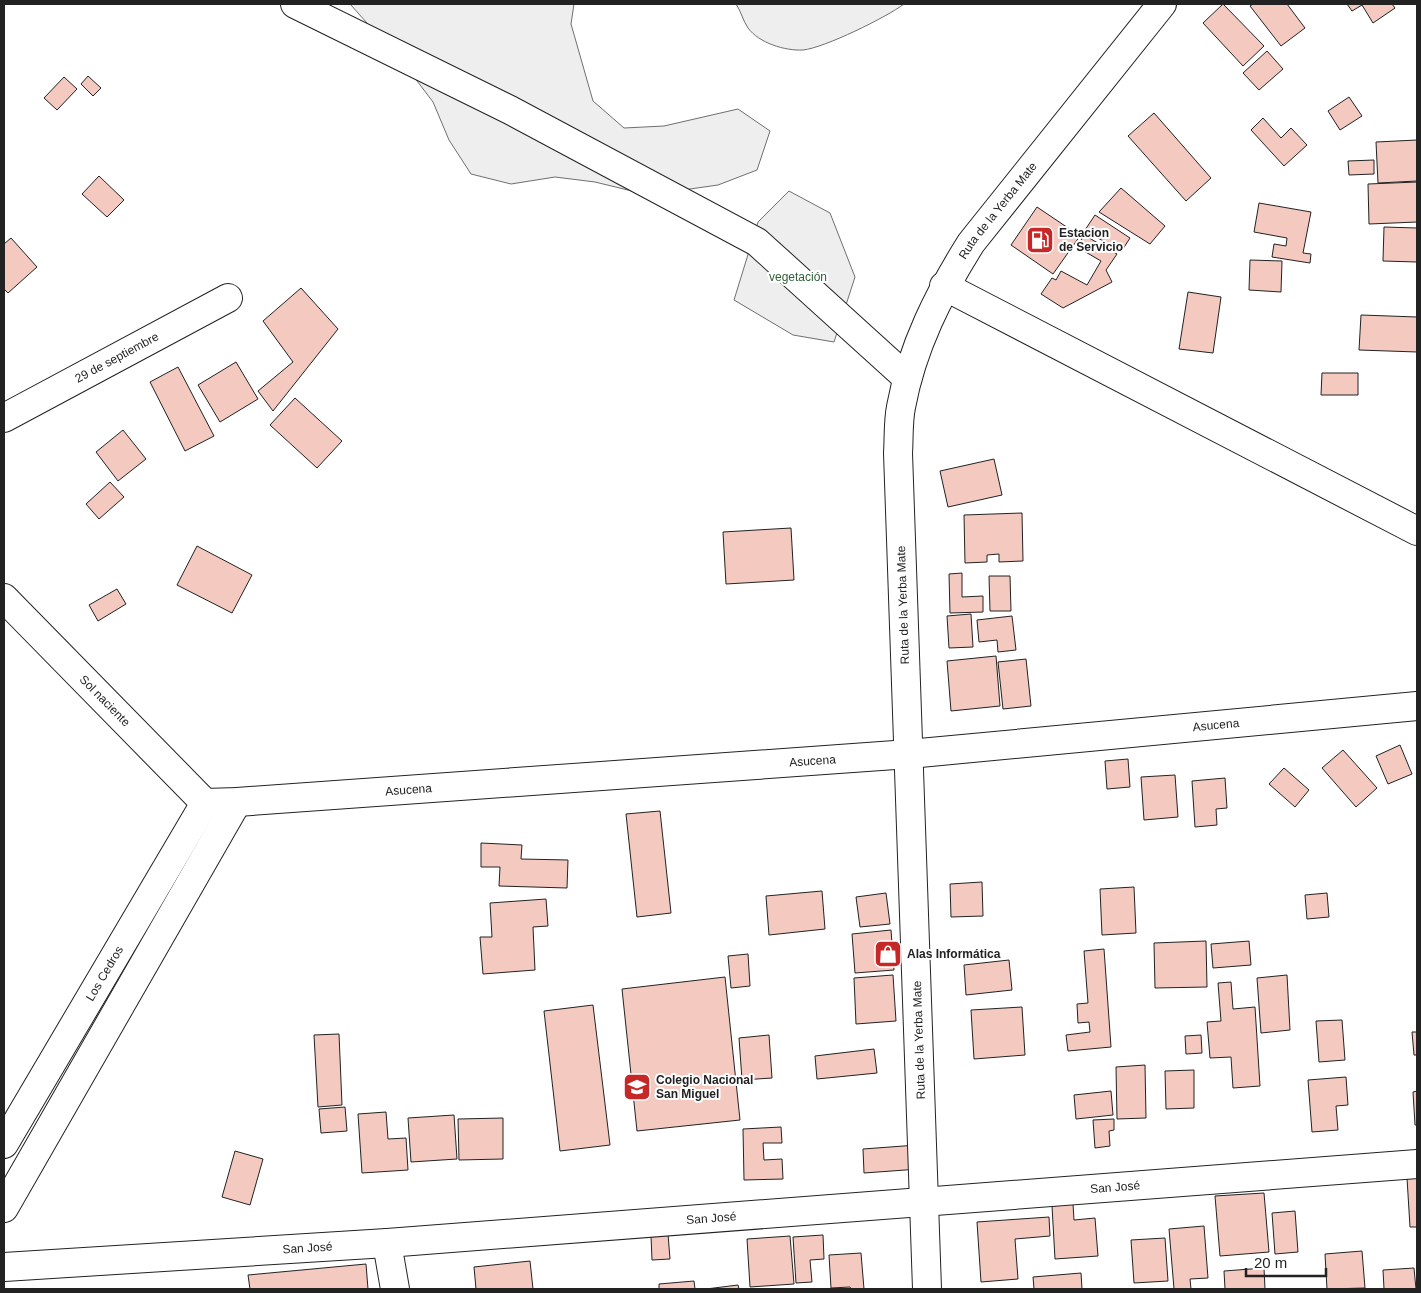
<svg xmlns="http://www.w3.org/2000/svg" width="1421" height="1293" font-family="Helvetica,sans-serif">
  <rect width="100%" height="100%" fill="#fff"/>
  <!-- green -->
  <g fill="#eee" stroke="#6f6f6f">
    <path d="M350 4H574L571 24 593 101 624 128 664 126 738 109 770 131 757 170 718 185 676 191H632L595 182 555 177 511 184 471 174 449 140 433 102 408 69Z"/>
    <path d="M736 4H904C887 17 824 48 803 50 785 51 759 43 748 28 743 21 741 11 736 4Z"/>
    <path d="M789 191 830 213 855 277 834 342 793 335 734 300 758 222Z"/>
  </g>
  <!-- building -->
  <g fill="#f3c9c0" stroke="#222">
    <path d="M1223 4 1264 46 1243 66 1203 23Z"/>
    <path d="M1253 4H1287L1305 28 1281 46 1250 6Z"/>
    <path d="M1347 4H1392L1395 8 1373 23 1362 5 1352 11Z"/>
    <path d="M1267 51 1283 69 1259 90 1243 73Z"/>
    <path d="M88 76 101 88 93 96 81 84Z"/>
    <path d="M64 77 77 89 57 110 44 98Z"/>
    <path d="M1349 97 1362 116 1340 130 1328 111Z"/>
    <path d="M1154 113 1211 178 1186 201 1128 136Z"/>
    <path d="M1263 118 1281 138 1291 128 1307 145 1284 166 1251 130Z"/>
    <path d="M1417 140V181L1378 183 1376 142Z"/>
    <path d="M1374 160V174L1349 175 1348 161Z"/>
    <path d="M99 176 124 200 107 217 82 194Z"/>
    <path d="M1417 182V222L1369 224 1368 184Z"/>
    <path d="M1121 188 1165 226 1150 244 1099 212Z"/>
    <path d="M1259 203 1311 212 1303 253 1311 254 1310 263 1272 257 1274 244 1286 246 1287 238 1254 232Z"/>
    <path d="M1037 207 1080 236 1053 274 1011 245Z"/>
    <path d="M1095 215 1130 238 1121 252 1085 230Z"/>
    <path d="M1384 227 1417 228V262L1383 261Z"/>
    <path d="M1084 235 1117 254 1106 270 1112 282 1063 308 1041 294 1052 278 1056 280 1061 271 1087 285 1101 261 1077 247Z"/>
    <path d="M11 238 37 267 8 293 4 289V244Z"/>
    <path d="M1250 260 1282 261 1281 292 1249 290Z"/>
    <path d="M301 288 338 329 273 411 258 391 293 362 263 321Z"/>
    <path d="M1188 292 1221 297 1213 353 1179 349Z"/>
    <path d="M1361 315 1417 317V352L1359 350Z"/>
    <path d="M236 362 258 399 220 422 198 385Z"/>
    <path d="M178 367 214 436 185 451 150 382Z"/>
    <path d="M1322 373H1358V395H1321Z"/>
    <path d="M295 398 342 441 317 468 270 425Z"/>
    <path d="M123 430 146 459 118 481 96 452Z"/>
    <path d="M994 459 1002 495 948 507 940 471Z"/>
    <path d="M110 482 124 497 99 519 86 504Z"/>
    <path d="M1022 513 1023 561 999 562V554L987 555V562L965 563 964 515Z"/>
    <path d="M791 528 794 580 726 584 723 532Z"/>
    <path d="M197 546 252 575 232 613 177 585Z"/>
    <path d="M962 573V597L983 596V612L950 613 949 574Z"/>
    <path d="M989 576H1010L1011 611H990Z"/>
    <path d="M117 589 126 604 98 621 89 605Z"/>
    <path d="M971 614 973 647 949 648 947 616Z"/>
    <path d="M1012 616 1016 650 998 652 997 640 979 642 977 620Z"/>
    <path d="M996 656 1000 706 951 711 947 661Z"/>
    <path d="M1026 659 1031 706 1003 709 998 662Z"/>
    <path d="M1400 745 1412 774 1388 784 1376 756Z"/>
    <path d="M1343 750 1377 788 1356 807 1322 768Z"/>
    <path d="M1128 759 1130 787 1107 789 1105 761Z"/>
    <path d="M1284 768 1309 790 1295 807 1269 784Z"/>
    <path d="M1175 775 1178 817 1144 820 1141 777Z"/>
    <path d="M1225 778 1227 808 1216 809 1217 825 1195 827 1192 781Z"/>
    <path d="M660 811 671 913 637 917 626 814Z"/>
    <path d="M481 843 522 845 521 859 568 860 567 888 499 886 500 867H481Z"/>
    <path d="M982 882 983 916 951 917 950 884Z"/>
    <path d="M1134 887 1136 933 1102 935 1100 889Z"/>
    <path d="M822 891 825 929 769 935 766 896Z"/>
    <path d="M886 893 890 924 860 927 856 897Z"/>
    <path d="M1327 893 1329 917 1307 919 1305 895Z"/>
    <path d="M546 899 548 926 533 927 535 970 483 974 480 937H492L490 903Z"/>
    <path d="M891 930 894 970 855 973 852 934Z"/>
    <path d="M1206 941 1207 987 1155 988 1154 943Z"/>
    <path d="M1249 941 1251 965 1213 968 1211 944Z"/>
    <path d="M1104 949 1111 1047 1068 1051 1066 1035 1090 1032 1089 1022 1078 1023 1077 1004 1088 1003 1084 951Z"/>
    <path d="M748 954 750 986 731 988 728 956Z"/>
    <path d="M1009 960 1012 990 966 995 964 965Z"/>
    <path d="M893 975 896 1021 856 1024 854 978Z"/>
    <path d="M1287 975 1290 1030 1261 1033 1257 978Z"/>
    <path d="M725 977 740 1120 637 1131 622 989Z"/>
    <path d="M1231 982 1233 1009 1255 1007 1260 1086 1233 1088 1231 1057 1210 1058 1207 1022 1221 1021 1218 983Z"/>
    <path d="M593 1005 610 1145 560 1151 544 1011Z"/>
    <path d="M1022 1007 1025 1055 974 1059 971 1010Z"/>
    <path d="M1342 1020 1345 1060 1319 1062 1316 1021Z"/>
    <path d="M1412 1032H1417V1055H1414Z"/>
    <path d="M339 1034 342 1105 318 1107 314 1035Z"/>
    <path d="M769 1035 772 1078 742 1080 739 1038Z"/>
    <path d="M1201 1035 1202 1053 1186 1054 1185 1036Z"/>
    <path d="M874 1049 877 1073 817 1079 815 1056Z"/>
    <path d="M1145 1065 1146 1118 1117 1119 1116 1067Z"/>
    <path d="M1194 1070V1108L1166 1109 1165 1071Z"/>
    <path d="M1346 1077 1348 1105 1336 1106 1338 1130 1312 1132 1308 1080Z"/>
    <path d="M1111 1091 1113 1115 1076 1119 1074 1095Z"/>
    <path d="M1417 1091V1125H1415L1413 1092Z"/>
    <path d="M345 1107 347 1131 321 1133 319 1109Z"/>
    <path d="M386 1112 388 1139 406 1138 408 1170 362 1173 358 1114Z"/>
    <path d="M454 1115 457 1159 411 1162 408 1118Z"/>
    <path d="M503 1118V1159L459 1160 458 1119Z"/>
    <path d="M1114 1119V1130L1109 1131 1110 1146 1095 1148 1093 1120Z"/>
    <path d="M781 1127 782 1143H763L764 1160 782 1159 783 1179 744 1180 743 1129Z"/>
    <path d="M917 1145 919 1169 864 1173 863 1149Z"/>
    <path d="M235 1151 263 1159 250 1205 222 1197Z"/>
    <path d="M1407 1178H1417V1227H1410Z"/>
    <path d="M1264 1193 1269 1252 1220 1256 1215 1196Z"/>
    <path d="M1073 1204 1074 1220 1095 1218 1098 1256 1055 1259 1052 1206Z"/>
    <path d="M1295 1211 1298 1252 1275 1254 1272 1213Z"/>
    <path d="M1049 1217 1050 1236 1015 1239 1018 1279 981 1282 977 1222Z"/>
    <path d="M1204 1226 1208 1278 1190 1279 1191 1289H1174L1169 1229Z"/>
    <path d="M668 1234 670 1259 652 1260 651 1236Z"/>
    <path d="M823 1235 824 1259 810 1260 812 1282 796 1283 793 1237Z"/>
    <path d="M790 1236 794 1284 750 1287 747 1239Z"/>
    <path d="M1165 1238 1168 1281 1134 1283 1131 1240Z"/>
    <path d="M1362 1251 1365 1288 1327 1289 1325 1254Z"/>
    <path d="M861 1253 864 1289H851L850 1287 831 1288 829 1255Z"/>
    <path d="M530 1261 533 1289H476L474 1267Z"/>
    <path d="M366 1264 368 1289H250L248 1275Z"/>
    <path d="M1264 1268 1265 1289H1225L1224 1271Z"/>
    <path d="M1414 1268 1416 1289H1384L1383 1270Z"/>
    <path d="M1081 1273 1082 1289H1034L1033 1277Z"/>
    <path d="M694 1281 695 1289H659V1284Z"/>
    <path d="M738 1285 739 1289H706Z"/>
  </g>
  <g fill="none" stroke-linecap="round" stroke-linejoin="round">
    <!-- minor casing -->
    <g stroke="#222" stroke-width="30">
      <g id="minor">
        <path d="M295 4 510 110 757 242 907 378"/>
        <path d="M944 286 1417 531"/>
        <path id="s1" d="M4 418 228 298"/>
        <path id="s2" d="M4 598 205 803"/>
        <path id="s3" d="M205 803 237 802 909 754 1417 706"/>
        <path id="s4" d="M4 1144 205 803"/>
        <path d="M4 1208 237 802"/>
        <path d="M387 1243 395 1289"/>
        <path id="s5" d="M4 1267 387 1243 1417 1164"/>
      </g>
    </g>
    <!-- major casing -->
    <g stroke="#222" stroke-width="30">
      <g id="major">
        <path id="s6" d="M927 1289 898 453C899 438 898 422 901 407 912 347 939 294 971 243L1162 4"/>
      </g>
    </g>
    <!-- minor -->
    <use href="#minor" stroke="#fff" stroke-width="28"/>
    <!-- major -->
    <use href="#major" stroke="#fff" stroke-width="28"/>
  </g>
  <!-- icons -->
  <defs>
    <g id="fuel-square" transform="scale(1.4375)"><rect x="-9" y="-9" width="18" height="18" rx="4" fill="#c62828" stroke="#fff"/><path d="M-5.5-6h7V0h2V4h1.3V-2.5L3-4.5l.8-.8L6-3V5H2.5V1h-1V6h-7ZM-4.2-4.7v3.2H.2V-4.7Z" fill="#fff"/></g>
    <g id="shop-square" transform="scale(1.4375)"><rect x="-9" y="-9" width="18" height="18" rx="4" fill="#c62828" stroke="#fff"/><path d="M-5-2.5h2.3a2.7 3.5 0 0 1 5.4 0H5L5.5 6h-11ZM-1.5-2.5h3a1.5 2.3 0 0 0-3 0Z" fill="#fff"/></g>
    <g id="school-square" transform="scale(1.4375)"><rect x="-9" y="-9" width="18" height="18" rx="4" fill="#c62828" stroke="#fff"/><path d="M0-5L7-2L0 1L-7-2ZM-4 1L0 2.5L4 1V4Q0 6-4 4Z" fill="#fff"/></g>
  </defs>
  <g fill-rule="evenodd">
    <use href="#fuel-square" x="1040" y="240"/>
    <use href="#shop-square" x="888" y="954"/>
    <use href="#school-square" x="637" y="1087"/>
  </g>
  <g text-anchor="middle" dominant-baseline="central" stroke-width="4" stroke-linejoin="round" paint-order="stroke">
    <!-- street labels -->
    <g font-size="12" fill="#222" stroke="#fff">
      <text stroke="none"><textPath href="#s6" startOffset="1104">Ruta de la Yerba Mate</textPath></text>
      <text stroke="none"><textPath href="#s1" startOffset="128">29 de septiembre</textPath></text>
      <text transform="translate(903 605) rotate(-92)">Ruta de la Yerba Mate</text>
      <text stroke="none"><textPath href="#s2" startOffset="144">Sol naciente</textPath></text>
      <text stroke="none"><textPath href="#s3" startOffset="1014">Asucena</textPath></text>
      <text stroke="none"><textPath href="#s3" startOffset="609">Asucena</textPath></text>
      <text stroke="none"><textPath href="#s3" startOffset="204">Asucena</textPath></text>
      <text stroke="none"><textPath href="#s4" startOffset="198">Los Cedros</textPath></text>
      <text transform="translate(919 1040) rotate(-92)">Ruta de la Yerba Mate</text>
      <text stroke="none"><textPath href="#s5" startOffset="1114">San José</textPath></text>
      <text stroke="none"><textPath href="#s5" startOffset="709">San José</textPath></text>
      <text stroke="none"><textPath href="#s5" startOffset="304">San José</textPath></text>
    </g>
    <!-- poi labels -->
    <g font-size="12" font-weight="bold" fill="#222" stroke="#fff" text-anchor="start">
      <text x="1059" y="233">Estacion<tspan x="1059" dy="14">de Servicio</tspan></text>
      <text x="907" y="954">Alas Informática</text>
      <text x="656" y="1080">Colegio Nacional<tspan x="656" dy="14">San Miguel</tspan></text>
    </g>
    <!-- park labels -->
    <g font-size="12" fill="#2f5e38" stroke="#fff">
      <text x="798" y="277">vegetación</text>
    </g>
  </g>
  <!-- border -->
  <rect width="1421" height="1293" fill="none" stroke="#222222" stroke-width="10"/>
  <!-- scale -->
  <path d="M1246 1268v8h80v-8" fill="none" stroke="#222222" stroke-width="2.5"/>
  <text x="1254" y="1268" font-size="15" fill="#222222" stroke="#ffffff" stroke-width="4" paint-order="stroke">20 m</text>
</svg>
